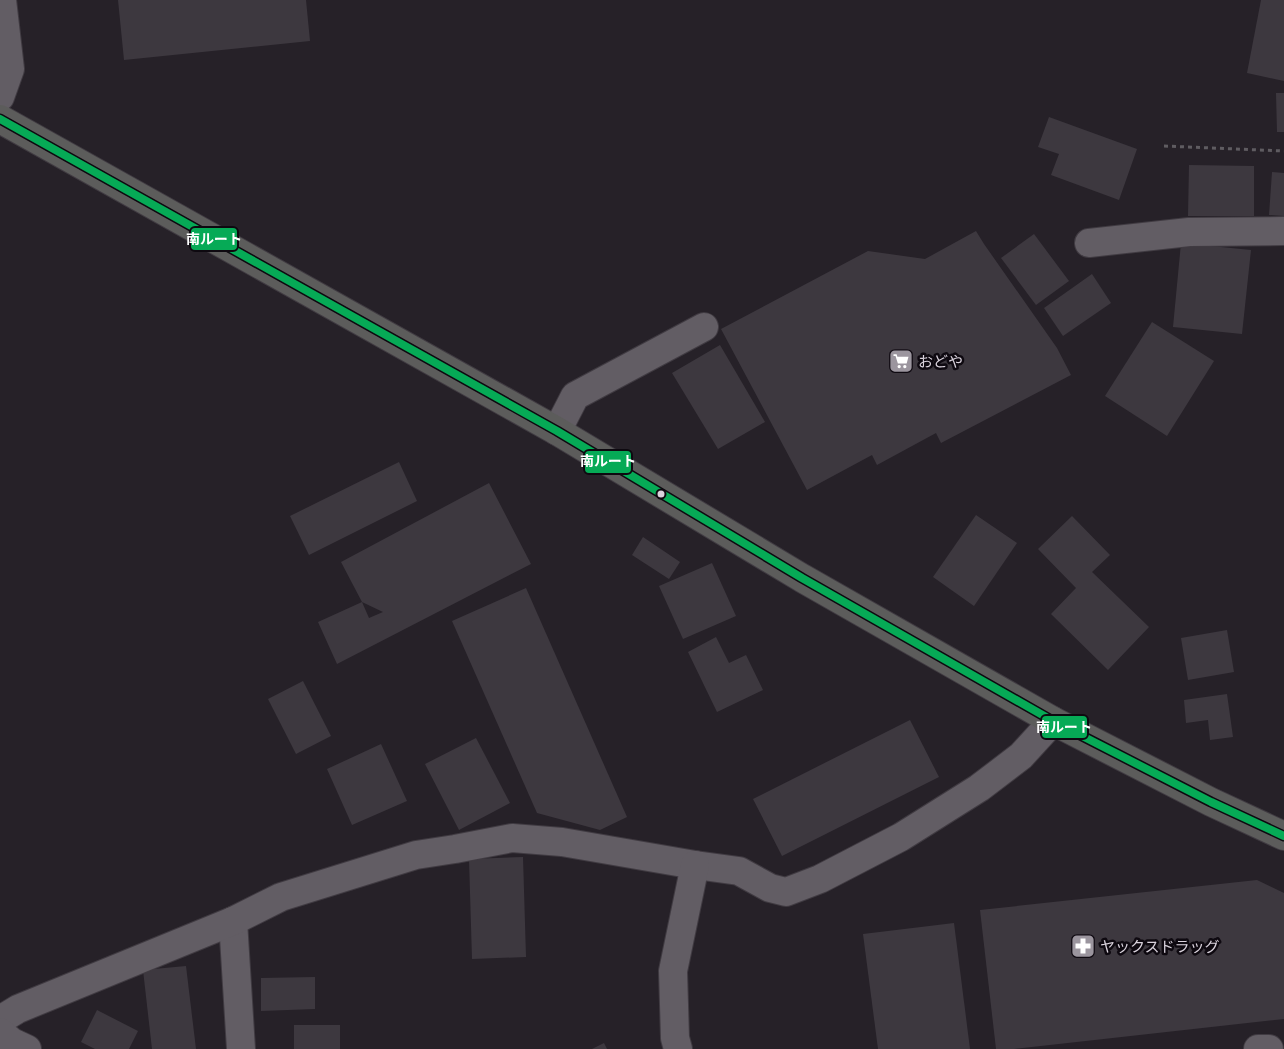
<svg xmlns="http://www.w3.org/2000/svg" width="1284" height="1049" font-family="'PT Sans Narrow','Noto Sans JP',sans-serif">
  <rect width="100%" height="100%" fill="#262128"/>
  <!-- building -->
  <g fill="#3d383f">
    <path d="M118 0H306L310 41 124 60Z"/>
    <path d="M1261 0H1284V81L1247 73Z"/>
    <path d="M1276 93H1284V132H1277Z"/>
    <path d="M1049 117 1137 149 1119 200 1051 175 1059 154 1038 147Z"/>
    <path d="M1189 165 1254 166V216H1188Z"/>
    <path d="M1272 172 1284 173V216L1269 215Z"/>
    <path d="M976 231 984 244 1057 348 1071 375 941 443 936 433 877 465 872 455 807 490 721 329 868 251 925 259Z"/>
    <path d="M1034 234 1069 281 1036 305 1001 258Z"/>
    <path d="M1181 243 1251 250 1242 334 1173 327Z"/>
    <path d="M1092 274 1111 303 1063 336 1044 308Z"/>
    <path d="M1152 322 1214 361 1167 436 1105 396Z"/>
    <path d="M720 345 765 422 718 449 672 373Z"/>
    <path d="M399 462 417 501 309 555 290 516Z"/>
    <path d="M489 483 531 564 337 664 318 622 362 602 369 618 383 612 362 602 341 562Z"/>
    <path d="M976 515 1017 543 974 606 933 577Z"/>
    <path d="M1072 516 1110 555 1092 572 1149 627 1108 670 1051 614 1076 588 1038 549Z"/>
    <path d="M643 537 680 562 669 579 632 555Z"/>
    <path d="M712 563 736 616 683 639 659 586Z"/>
    <path d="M526 588 627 817 600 830 537 813 452 621Z"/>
    <path d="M1227 630 1234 672 1188 680 1181 638Z"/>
    <path d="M716 637 729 663 746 655 763 690 717 712 688 652Z"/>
    <path d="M303 681 331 736 296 754 268 699Z"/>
    <path d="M1227 694 1233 737 1210 740 1208 720 1186 723 1184 700Z"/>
    <path d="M910 720 939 777 782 856 753 799Z"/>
    <path d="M476 738 510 803 459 830 425 764Z"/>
    <path d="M381 744 407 801 352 825 327 769Z"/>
    <path d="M523 857 526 957 472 959 469 859Z"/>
    <path d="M1257 880 1284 893V1019L1014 1049H996L980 910Z"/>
    <path d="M954 923 970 1049H878L863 934Z"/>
    <path d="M186 966 196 1049H152L143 970Z"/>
    <path d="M315 977V1009L261 1011V978Z"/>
    <path d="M97 1010 138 1031 129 1049H95L81 1042Z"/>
    <rect x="294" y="1025" width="46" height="24"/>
    <path d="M604 1043 607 1049H592Z"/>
  </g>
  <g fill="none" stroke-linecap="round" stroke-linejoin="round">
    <!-- minor casing -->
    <g stroke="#403b42" stroke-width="30">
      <g id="minor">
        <path d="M0 97 10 69 2 0"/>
        <path d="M1089 243 1189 232 1284 231"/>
        <path d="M557 431 575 396 704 327"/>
        <path d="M233 921 241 1049"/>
        <path d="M0 1020 18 1009 233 921 281 897 416 855 455 849 512 838 562 842 695 865 739 871 770 888 786 892 820 879 901 837 979 788 1021 756 1053 721"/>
        <path d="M0 1032 12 1042 27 1049"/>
        <path d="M678 1049 675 1038 673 971 695 865"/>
        <path d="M1258 1049H1269"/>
      </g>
    </g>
    <!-- highway casing -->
    <g stroke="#403b42" stroke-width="30">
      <path id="highway" d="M0 119 557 431 802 578 1053 721 1211 802 1284 836"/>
    </g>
    <!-- path -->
    <path stroke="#5f5c61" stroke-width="3" stroke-dasharray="4 4" stroke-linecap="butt" d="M1164 146 1284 151"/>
    <!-- minor -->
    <use href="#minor" stroke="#625d64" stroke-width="28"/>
    <!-- highway -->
    <use href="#highway" stroke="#5c5c5b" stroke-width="28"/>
    <!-- bus-1 casing -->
    <g stroke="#0e0910" stroke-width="11">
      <path id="bus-1" d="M0 119 557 431 802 578 1053 721 1211 802 1284 836"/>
    </g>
    <!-- bus-1 -->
    <use href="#bus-1" stroke="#06aa56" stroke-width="8"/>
  </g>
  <!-- icons -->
  <defs>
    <g id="supermarket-square" transform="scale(1.25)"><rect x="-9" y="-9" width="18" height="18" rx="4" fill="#9b959e" stroke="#0e0910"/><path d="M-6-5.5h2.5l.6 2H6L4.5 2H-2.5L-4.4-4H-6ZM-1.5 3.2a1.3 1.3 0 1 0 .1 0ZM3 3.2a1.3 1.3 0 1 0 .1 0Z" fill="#fff"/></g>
    <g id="pharmacy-square" transform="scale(1.25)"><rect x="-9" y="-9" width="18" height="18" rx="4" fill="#9b959e" stroke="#0e0910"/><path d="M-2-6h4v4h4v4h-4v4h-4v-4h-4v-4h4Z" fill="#fff"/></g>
  </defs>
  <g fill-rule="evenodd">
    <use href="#supermarket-square" x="901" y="361"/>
    <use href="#pharmacy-square" x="1083" y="946"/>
  </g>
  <!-- markers -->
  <circle fill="#dad3dd" stroke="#0e0910" stroke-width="2" cx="661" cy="494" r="4.5"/>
  <g text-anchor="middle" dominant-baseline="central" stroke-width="5" stroke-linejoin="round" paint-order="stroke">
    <!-- poi labels -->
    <g font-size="15" fill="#dad3dd" stroke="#0e0910" text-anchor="start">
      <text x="918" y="361">おどや</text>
      <text x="1100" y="946">ヤックスドラッグ</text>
    </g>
  </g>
  <g stroke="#0e0910" stroke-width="2">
    <rect x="190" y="227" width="48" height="24" rx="5" fill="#06aa56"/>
    <rect x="584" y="450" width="48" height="24" rx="5" fill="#06aa56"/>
    <rect x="1041" y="715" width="47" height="24" rx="5" fill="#06aa56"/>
  </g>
  <g font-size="14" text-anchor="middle" font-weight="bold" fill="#fff">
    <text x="214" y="244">南ルート</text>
    <text x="608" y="466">南ルート</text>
    <text x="1064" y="732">南ルート</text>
  </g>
</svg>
